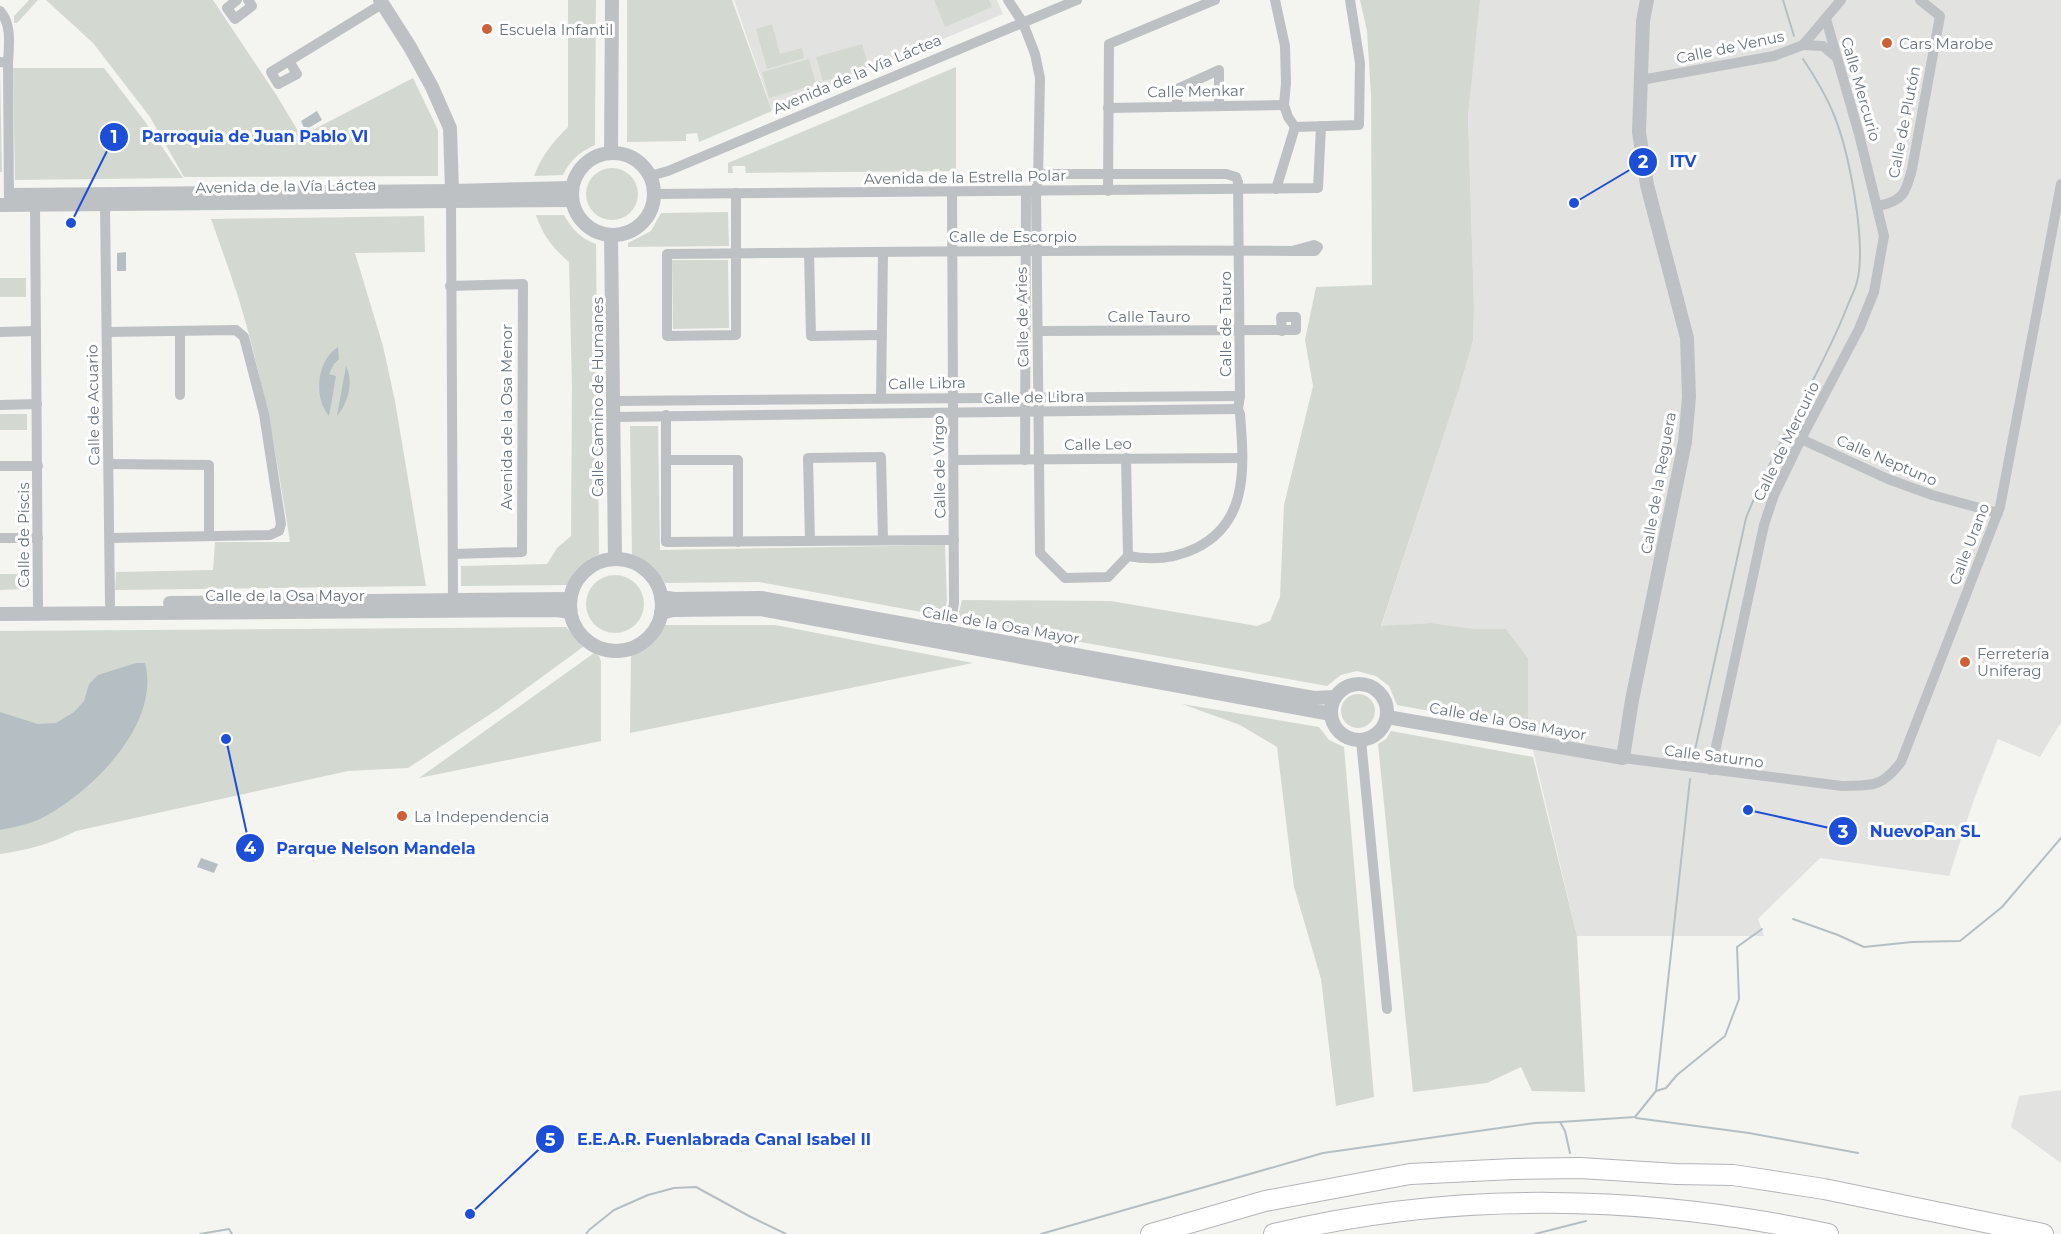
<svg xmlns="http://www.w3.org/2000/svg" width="2061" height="1234" font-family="Montserrat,sans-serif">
  <rect width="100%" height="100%" fill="#f4f4f1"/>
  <!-- built -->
  <g fill="#e2e3e1">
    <path d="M734 0H997L1003 14 772 110Z"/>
    <path d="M1478 0H2061V722L2040 757 1998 739 1974 799 1949 876 1820 858 1758 919 1764 936H1577L1528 729V658L1506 629H1476L1431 623 1381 627 1459 389 1473 341 1474 307 1468 115Z"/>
    <path d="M2061 1090V1163L2011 1127 2019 1096Z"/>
  </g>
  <!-- green -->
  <g fill="#d3d9d1">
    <path d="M29 0H38L17 23H14V16Z"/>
    <path d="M46 0H213L277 96 301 136 413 78 438 130V176L184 177 150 117 93 43Z"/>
    <path d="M568 0H596L595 145C580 152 570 160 563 175L534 176C542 155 553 142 568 127Z"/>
    <path d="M627 0H732L772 111 699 142 697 133 686 134V141L627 142Z"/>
    <path d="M934 0H989L992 7 945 27Z"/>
    <path d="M1360 0H1480L1468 115 1474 307 1473 341 1459 389 1381 626 1431 623 1476 629H1506L1528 658V729L1397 705 1389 686 1376 676 1357 671 1341 675 1327 686 957 620 962 600 1111 601 1257 626 1270 621 1280 597 1284 505 1313 386 1305 340 1316 287 1372 285 1371 95 1367 31Z"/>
    <path d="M772 24 780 54 802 48 804 58 767 69 756 29Z"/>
    <path d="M862 44 869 68 823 81 816 57Z"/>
    <path d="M809 59 816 84 769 98 762 72Z"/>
    <path d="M956 67V171L746 173 745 166H732L733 173H728V163Z"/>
    <path d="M13 68H104L146 123 183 178 15 180Z"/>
    <path d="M0 69 2 172H0Z"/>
    <circle cx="612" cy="194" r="26"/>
    <path d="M728 212 729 246 628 247V243L651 231 661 213Z"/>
    <path d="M536 215H564C571 228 581 239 596 244L599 554C583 561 574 569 567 585L461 586V566L547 564 557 548 571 536 572 387 569 262C553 248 543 236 536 215Z"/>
    <path d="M424 216 425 252 355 253 383 346 395 401 426 586 115 590 116 572 213 570 215 542H290C279 471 267 401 248 331 238 293 224 256 211 219Z"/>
    <path d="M672 260H728L729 328 673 329Z"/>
    <rect x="0" y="278" width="26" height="19"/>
    <rect x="0" y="414" width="27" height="16"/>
    <path d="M630 426H658L660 550 945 545 947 601 943 616 759 582 665 583C656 570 647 560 632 555Z"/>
    <path d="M0 574H29V589L0 590Z"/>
    <circle cx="615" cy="604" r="29"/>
    <path d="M664 625H775L973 663 630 733 631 655 650 645Z"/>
    <path d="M566 627 583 647 498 709 408 768 348 771 76 831C51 844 27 850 0 854V631Z"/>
    <path d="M594 653 599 656 601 662V741L419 778Z"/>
    <circle cx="1358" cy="711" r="17"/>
    <path d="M1182 704 1319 727 1329 740 1344 747 1374 1097 1336 1106 1321 979 1294 887 1277 747 1240 725Z"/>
    <path d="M1391 731 1533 757 1577 936 1585 1092 1532 1091 1521 1067 1487 1083 1413 1092 1378 744 1386 739Z"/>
  </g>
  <!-- water -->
  <g fill="#b5bfc3">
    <path d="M317 111 322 120 305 130 301 121Z"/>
    <path d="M126 252V271H117V253Z"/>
    <path d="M338 347 339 359 334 364 329 374 336 376 329 416C313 397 317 360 338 347Z"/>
    <path d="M346 366C354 382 348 403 337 416Z"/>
    <path d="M136 663H145C161 723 93 791 44 817 31 824 14 827 0 830V712L38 724 56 723 74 712 84 701 89 684 98 675Z"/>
    <path d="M201 858 218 864 214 873 197 867Z"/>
  </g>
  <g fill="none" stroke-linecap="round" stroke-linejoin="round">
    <!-- stream -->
    <g stroke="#b5bfc3" stroke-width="2">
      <path d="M1783 0 1794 36"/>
      <path d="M1695 750 1746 518C1764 473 1785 432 1808 390 1822 362 1836 336 1847 307 1850 299 1855 290 1857 282 1867 243 1849 152 1834 115 1826 95 1815 77 1803 59"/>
      <path d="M1793 919 1838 935 1864 947 1912 942 1960 941 2002 907 2061 838"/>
      <path d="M1656 1091 1666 1088 1677 1075 1725 1036 1739 999 1737 947 1762 929"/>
      <path d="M1636 1118 1749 1133 1858 1153"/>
      <path d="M1570 1153 1565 1131 1560 1122 1635 1117 1656 1091 1690 779"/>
      <path d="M200 1234 229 1229 232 1234"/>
      <path d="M586 1234 589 1230 614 1210 648 1195 674 1188 696 1187 749 1216 786 1234"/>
      <path d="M1041 1234 1323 1153 1535 1123 1560 1122"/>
      <path d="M1535 1234 1586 1221"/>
    </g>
    <!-- motorway casing -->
    <g stroke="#b1b4b7" stroke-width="22">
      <g id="motorway">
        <path d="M1151 1234 1265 1201 1410 1174 1514 1169 1580 1168 1676 1174 1733 1175 1824 1189 2043 1234"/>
        <path d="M1274 1234C1454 1190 1648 1195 1828 1234"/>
      </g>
    </g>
    <!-- minor -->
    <g stroke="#bec1c4" stroke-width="10">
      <path d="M237 0 227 8 235 19 252 6 248 0"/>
      <path d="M1008 0 1023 23 1035 54 1040 78 1038 180 1036 191 1040 553 1065 578 1108 577 1128 556"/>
      <path d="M1275 0 1285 46 1286 83 1284 105 1288 117 1295 127"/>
      <path d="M0 11C12 24 9 45 8 63L0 62"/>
      <path d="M1803 45 1823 46 1837 58"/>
      <path d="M289 61 297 74 278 84 271 72 382 4"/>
      <path d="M8 63 9 203"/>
      <path d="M1641 80 1774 56 1803 45 1841 0"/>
      <path d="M1177 107V89L1219 70V106"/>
      <path d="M1108 108 1284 105"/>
      <path d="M1038 174H1226L1236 177 1238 182 1240 396 1238 409 1240 414C1242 440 1245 470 1238 497 1225 546 1175 565 1128 556"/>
      <path d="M650 176 668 171 1077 0"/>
      <path d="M1276 189 1295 127 1359 125 1360 63 1350 0"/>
      <path d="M1108 191 1109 44 1215 0"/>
      <path d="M736 193V335L667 336V254C883 252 1099 249 1315 251L1318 247 1314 245 1292 251"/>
      <path d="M654 194 1318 188 1321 126"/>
      <path d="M451 201 453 599"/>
      <path d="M35 205 38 605"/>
      <path d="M105 205 110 604"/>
      <path d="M1878 206C1903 201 1906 193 1912 169L1940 16 1920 0"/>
      <path d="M809 253 811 336 881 335"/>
      <path d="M450 286 523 284 522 552 453 554"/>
      <path d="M180 331V395"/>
      <path d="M1038 331 1296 330V317H1281L1282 331"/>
      <path d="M0 332 36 331"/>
      <path d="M107 332 236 330 244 337 264 414 281 524 279 531 270 535 110 538"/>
      <path d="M881 398 883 252"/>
      <path d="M614 401 1240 396"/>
      <path d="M0 405 37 404"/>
      <path d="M666 415V542L954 540"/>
      <path d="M614 417 1238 409"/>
      <path d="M1801 439 1888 479 1932 495 1998 513"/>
      <path d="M1126 458 1128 556"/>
      <path d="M666 460H738V542"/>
      <path d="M954 460 1242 458"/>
      <path d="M1025 460 1026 191"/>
      <path d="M109 464 209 465V536"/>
      <path d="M0 466H38"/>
      <path d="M0 538H38"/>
      <path d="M810 541 808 458 881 457 883 540"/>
      <path d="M949 632 954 603 952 192"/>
      <path d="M1361 740 1387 1009"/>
      <path d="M1623 758 1842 786C1873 785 1881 788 1901 762L2000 507 2061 184"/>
      <path d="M1711 770 1764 525 1774 495 1801 439 1859 329 1874 292 1884 236 1859 134 1826 19"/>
    </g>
    <!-- tertiary -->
    <g stroke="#bec1c4" stroke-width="14">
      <path d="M380 0 410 47 432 87 450 128 452 191"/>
      <path d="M611 152 612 0"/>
      <circle cx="613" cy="194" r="41"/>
      <path d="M12 195 452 191 571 188"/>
      <path d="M0 205 571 200"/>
      <path d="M611 235 615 559"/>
      <circle cx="616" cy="605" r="46"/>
      <path d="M661 597 674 599 761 598 1314 698 1334 697"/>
      <path d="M170 603 570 599"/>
      <path d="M661 613 673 610 760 609 1331 714"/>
      <path d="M0 614 557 610 570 612"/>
      <circle cx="1359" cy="712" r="28"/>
      <path d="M1387 717 1623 758 1632 700 1685 442 1689 397 1687 338 1647 185 1639 132 1643 21 1647 0"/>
    </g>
    <!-- motorway -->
    <use href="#motorway" stroke="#fff" stroke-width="20"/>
  </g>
  <!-- markers -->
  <g fill="#ce6038" stroke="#fff" stroke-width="2">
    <circle cx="487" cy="29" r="6"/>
    <circle cx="1887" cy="43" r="6"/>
    <circle cx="1965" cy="662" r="6"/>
    <circle cx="402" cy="816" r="6"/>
  </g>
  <g text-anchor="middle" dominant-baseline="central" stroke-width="6" stroke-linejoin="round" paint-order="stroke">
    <!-- poi labels -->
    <g font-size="15" fill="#67737e" stroke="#fff" text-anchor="start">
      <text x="499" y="29">Escuela Infantil</text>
      <text x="1899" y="43">Cars Marobe</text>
      <text x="1977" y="653">Ferretería<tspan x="1977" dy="17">Uniferag</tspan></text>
      <text x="414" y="816">La Independencia</text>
    </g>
    <!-- street labels -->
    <g font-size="15" fill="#67737e" stroke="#fff">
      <text transform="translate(1730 47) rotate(-12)">Calle de Venus</text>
      <text transform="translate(857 74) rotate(-23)">Avenida de la Vía Láctea</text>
      <text transform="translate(1861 89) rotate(74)">Calle Mercurio</text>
      <text transform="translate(1196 91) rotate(-1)">Calle Menkar</text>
      <text transform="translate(1904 122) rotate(-79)">Calle de Plutón</text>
      <text transform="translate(965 177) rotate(-1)">Avenida de la Estrella Polar</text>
      <text transform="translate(286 186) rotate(-1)">Avenida de la Vía Láctea</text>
      <text x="1013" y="236">Calle de Escorpio</text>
      <text x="1149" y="316">Calle Tauro</text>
      <text transform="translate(1022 317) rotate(-91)">Calle de Aries</text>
      <text transform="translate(1225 324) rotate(-90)">Calle de Tauro</text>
      <text transform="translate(927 383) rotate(-1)">Calle Libra</text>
      <text transform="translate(597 397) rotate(-90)">Calle Camino de Humanes</text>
      <text transform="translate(1034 397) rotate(-1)">Calle de Libra</text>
      <text transform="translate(93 405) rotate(-91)">Calle de Acuario</text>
      <text transform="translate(506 417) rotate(-90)">Avenida de la Osa Menor</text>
      <text transform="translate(1786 441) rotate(-64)">Calle de Mercurio</text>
      <text transform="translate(1098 444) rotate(-1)">Calle Leo</text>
      <text transform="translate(1887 460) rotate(23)">Calle Neptuno</text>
      <text transform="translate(939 467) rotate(-91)">Calle de Virgo</text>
      <text transform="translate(1658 483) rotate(-80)">Calle de la Reguera</text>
      <text transform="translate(23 535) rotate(-90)">Calle de Piscis</text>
      <text transform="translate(1969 544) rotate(-69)">Calle Urano</text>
      <text x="285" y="595">Calle de la Osa Mayor</text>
      <text transform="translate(1001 625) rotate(10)">Calle de la Osa Mayor</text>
      <text transform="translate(1508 721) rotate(10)">Calle de la Osa Mayor</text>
      <text transform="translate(1714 756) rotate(7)">Calle Saturno</text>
    </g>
  </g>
  <!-- callouts -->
  <path fill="none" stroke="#1d4ed8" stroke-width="2" d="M71 223L114 137M1574 203L1643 162M1748 810L1843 831M226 739L250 848M470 1214L550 1139"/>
  <g fill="#1d4ed8" stroke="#fff" stroke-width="2">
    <circle cx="71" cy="223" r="6"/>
    <circle cx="1574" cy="203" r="6"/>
    <circle cx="1748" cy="810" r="6"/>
    <circle cx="226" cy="739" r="6"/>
    <circle cx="470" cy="1214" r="6"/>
    <circle cx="114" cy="137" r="15"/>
    <circle cx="1643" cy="162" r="15"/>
    <circle cx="1843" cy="831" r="15"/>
    <circle cx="250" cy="848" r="15"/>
    <circle cx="550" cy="1139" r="15"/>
  </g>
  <g font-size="18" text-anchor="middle" font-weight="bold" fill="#fff">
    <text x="114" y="143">1</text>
    <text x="1643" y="168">2</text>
    <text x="1843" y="838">3</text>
    <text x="250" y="854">4</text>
    <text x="550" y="1146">5</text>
  </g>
  <g font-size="16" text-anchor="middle" font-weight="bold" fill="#1d4ed8" stroke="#fff" stroke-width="6" stroke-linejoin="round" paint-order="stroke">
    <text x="255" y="142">Parroquia de Juan Pablo VI</text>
    <text x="1683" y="167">ITV</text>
    <text x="1925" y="837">NuevoPan SL</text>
    <text x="376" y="854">Parque Nelson Mandela</text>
    <text x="724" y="1145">E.E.A.R. Fuenlabrada Canal Isabel II</text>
  </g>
</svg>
